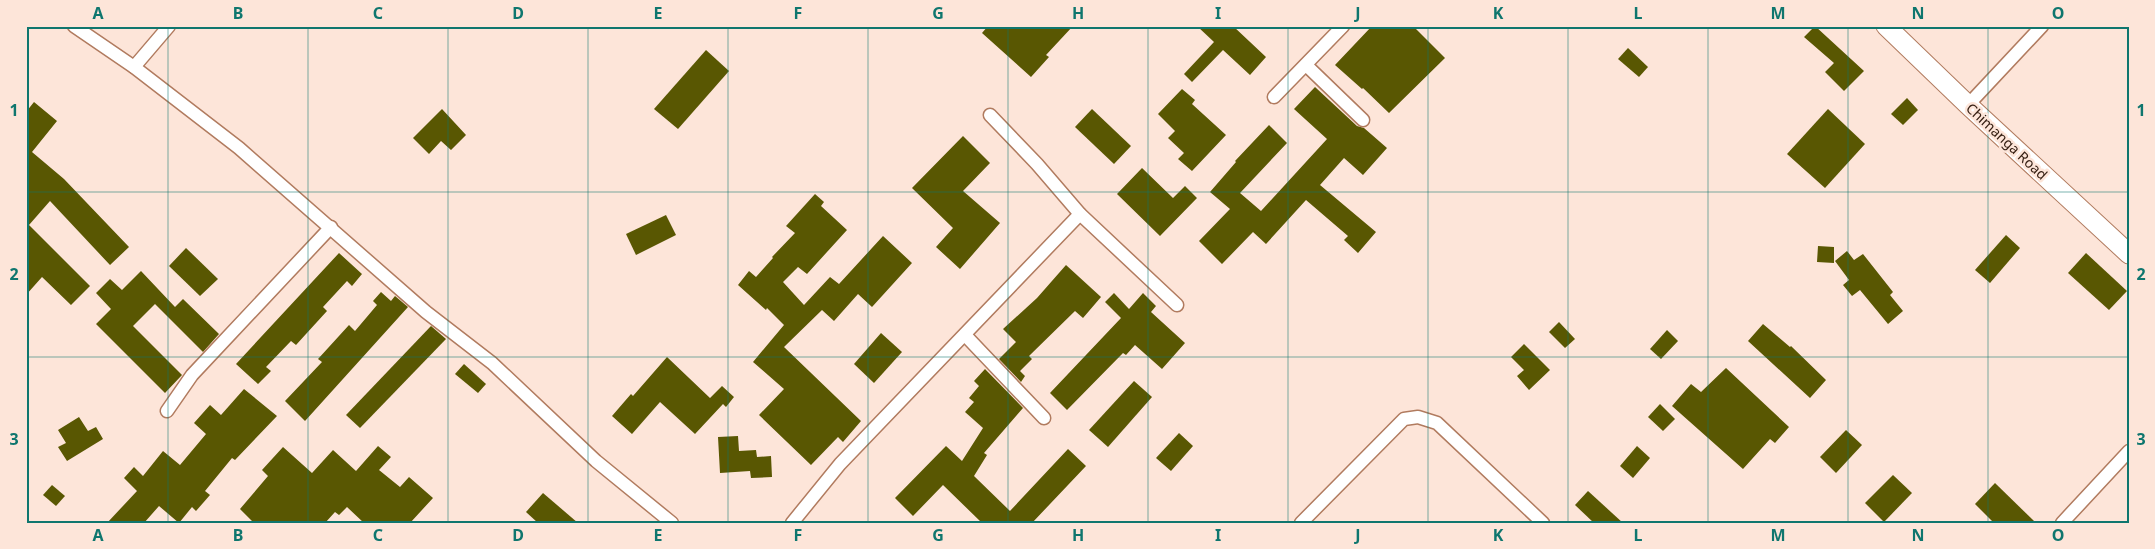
<svg xmlns="http://www.w3.org/2000/svg" width="2155" height="549" font-family="'Noto Sans',sans-serif">
  <rect width="100%" height="100%" fill="#fde5d9"/>
  <!-- building -->
  <g fill="#595702">
    <path d="M988 26H1073L1046 55 1049 57 1031 77 982 33Z"/>
    <path d="M1197 26H1233L1266 57 1250 75 1223 50 1192 82 1184 74 1214 42Z"/>
    <path d="M1372 26H1413L1445 58 1389 113 1363 88 1362 89 1335 65Z"/>
    <path d="M1815 26 1864 71 1844 91 1825 72 1834 63 1804 37Z"/>
    <path d="M1628 48 1648 67 1639 77 1618 59Z"/>
    <path d="M706 50 729 71 678 129 654 109Z"/>
    <path d="M1315 87 1357 126 1364 128 1387 148 1363 175 1344 158 1320 185 1376 232 1358 253 1344 240 1348 236 1306 200 1266 244 1253 232 1222 264 1199 241 1230 209 1210 192 1236 162 1235 161 1269 125 1287 143 1240 193 1261 211 1327 139 1294 109Z"/>
    <path d="M1182 89 1195 100 1192 104 1226 135 1192 171 1178 159 1184 153 1168 138 1175 131 1158 114Z"/>
    <path d="M1907 98 1918 110 1903 125 1891 114Z"/>
    <path d="M34 102 57 121 32 152 64 179 129 247 110 265 50 201 29 225 90 286 71 305 42 277 26 295V112Z"/>
    <path d="M442 109 466 135 451 150 441 141 429 154 413 138Z"/>
    <path d="M1092 109 1131 146 1114 164 1075 127Z"/>
    <path d="M1828 109 1865 144 1825 188 1787 154Z"/>
    <path d="M963 136 990 163 963 191 1000 223 960 269 936 247 953 228 912 188Z"/>
    <path d="M1142 168 1173 198 1185 186 1197 198 1160 236 1117 194Z"/>
    <path d="M815 194 824 202 821 206 847 230 807 274 798 267 783 282 804 305 830 277 839 284 883 236 912 263 872 307 858 294 834 321 822 310 784 347 861 421 843 442 838 437 811 465 759 415 784 389 753 362 784 325 767 308 766 310 738 285 749 271 756 277 773 258 772 257 795 233 786 226Z"/>
    <path d="M666 215 676 235 636 255 626 234Z"/>
    <path d="M2006 235 2020 248 1990 283 1975 270Z"/>
    <path d="M1818 246 1834 247V263L1817 262Z"/>
    <path d="M186 248 218 279 200 296 169 266Z"/>
    <path d="M1847 251 1854 260 1863 254 1893 292 1890 295 1903 311 1888 324 1860 290 1852 296 1843 285 1849 280 1835 261Z"/>
    <path d="M339 253 362 274 352 286 347 281 323 307 327 311 306 334 296 345 291 341 266 367 271 371 258 384 236 364Z"/>
    <path d="M2086 253 2127 291 2109 310 2068 273Z"/>
    <path d="M1066 265 1101 297 1083 318 1075 311 1029 356 1032 359 1020 371 1025 376 1021 382 999 359 1016 342 1003 329 1037 298Z"/>
    <path d="M141 271 175 307 183 299 219 334 203 352 155 304 133 326 182 375 165 393 96 324 111 309 96 293 110 279 122 290Z"/>
    <path d="M381 292 391 301 395 296 408 307 305 421 285 401 322 362 318 359 349 325 355 331 377 305 373 301Z"/>
    <path d="M1114 293 1129 309 1143 293 1156 306 1151 312 1185 343 1162 369 1135 345 1126 355 1123 353 1067 410 1050 393 1121 318 1105 302Z"/>
    <path d="M1559 322 1575 339 1565 348 1549 332Z"/>
    <path d="M1763 324 1790 347 1791 346 1826 380 1810 398 1748 341Z"/>
    <path d="M431 326 446 339 360 428 346 415Z"/>
    <path d="M1667 330 1678 341 1661 359 1650 349Z"/>
    <path d="M881 333 902 352 874 383 854 364Z"/>
    <path d="M1524 344 1550 370 1529 390 1517 376 1524 370 1511 357Z"/>
    <path d="M667 357 710 398 722 386 734 397 726 407 723 404 695 434 660 402 632 434 612 416 631 394 633 396Z"/>
    <path d="M464 364 486 384 478 393 455 374Z"/>
    <path d="M1726 368 1789 427 1775 443 1770 439 1743 469 1672 406 1691 384 1701 392Z"/>
    <path d="M985 369 1023 408 984 453 987 455 974 476 1010 511 1068 449 1086 466 1032 523H982L943 485 913 516 895 498 946 446 962 461 983 428 965 412 974 402 969 398 979 386 974 381Z"/>
    <path d="M1134 381 1152 397 1108 447 1089 430Z"/>
    <path d="M244 389 277 416 235 460 232 458 205 491 210 495 196 511 192 507 179 523 159 506 144 523H107L137 491 124 478 134 467 143 476 163 451 180 465 206 434 194 423 210 405 221 415Z"/>
    <path d="M1660 404 1675 419 1663 431 1648 417Z"/>
    <path d="M79 417 88 431 96 427 103 439 67 461 58 447 66 443 58 430Z"/>
    <path d="M1846 430 1862 445 1836 473 1820 457Z"/>
    <path d="M1179 433 1193 446 1171 471 1156 458Z"/>
    <path d="M738 436 739 451 756 450 757 457 771 456 772 477 751 478 750 471 720 473 718 437Z"/>
    <path d="M378 446 391 457 379 470 400 487 409 477 433 498 410 523H364L347 507 339 515 335 512 325 523H254L240 509 268 476 262 470 283 447 312 473 333 450 356 471Z"/>
    <path d="M1637 446 1650 458 1633 478 1620 466Z"/>
    <path d="M1893 475 1912 493 1884 522 1865 503Z"/>
    <path d="M1995 483 2036 523H1994L1975 504Z"/>
    <path d="M52 485 65 496 56 506 43 495Z"/>
    <path d="M1588 491 1623 523H1594L1575 505Z"/>
    <path d="M543 493 578 523H538L526 512Z"/>
  </g>
  <g fill="none" stroke-linecap="round" stroke-linejoin="round">
    <!-- street casing -->
    <g stroke="#b17b5f" stroke-width="15">
      <g id="street">
        <path d="M74 26 134 67 239 148 426 312 492 363 596 461 672 523"/>
        <path d="M1306 65 1363 120"/>
        <path d="M134 67 169 26"/>
        <path d="M1274 97 1343 26"/>
        <path d="M1968 105 2042 26"/>
        <path d="M990 115 1037 164 1080 214 1177 305"/>
        <path d="M965 335 1044 418"/>
        <path d="M167 411 192 375 331 227"/>
        <path d="M792 523 840 464 1080 214"/>
        <path d="M1301 523 1404 419 1418 417 1437 423 1543 523"/>
        <path d="M2062 523 2129 451"/>
      </g>
    </g>
    <!-- secondary casing -->
    <g stroke="#b17b5f" stroke-width="21">
      <path id="secondary" d="M1886 26 1968 105 2129 254"/>
    </g>
    <!-- street -->
    <use href="#street" stroke="#fff" stroke-width="12"/>
    <!-- secondary -->
    <use href="#secondary" stroke="#fff" stroke-width="19"/>
  </g>
  <!-- grid -->
  <path fill="none" stroke="#0f766e" stroke-width="1" stroke-opacity="0.55" d="M168 26V523M308 26V523M448 26V523M588 26V523M728 26V523M868 26V523M1008 26V523M1148 26V523M1288 26V523M1428 26V523M1568 26V523M1708 26V523M1848 26V523M1988 26V523M26 192H2129M26 357H2129"/>
  <g text-anchor="middle" dominant-baseline="central" stroke-width="5" stroke-linejoin="round" paint-order="stroke">
    <!-- street labels -->
    <g font-size="14" fill="#362014" stroke="#fde5d9">
      <text transform="translate(2007 141) rotate(43)">Chimanga Road</text>
    </g>
  </g>
  <!-- border -->
  <rect width="2155" height="549" fill="none" stroke="#fde5d9" stroke-width="55"/>
  <rect x="28" y="28" width="2100" height="494" fill="none" stroke="#0f766e" stroke-width="2"/>
  <g font-size="16" text-anchor="middle" font-weight="bold" fill="#0f766e">
    <text x="98" y="19">A</text>
    <text x="238" y="19">B</text>
    <text x="378" y="19">C</text>
    <text x="518" y="19">D</text>
    <text x="658" y="19">E</text>
    <text x="798" y="19">F</text>
    <text x="938" y="19">G</text>
    <text x="1078" y="19">H</text>
    <text x="1218" y="19">I</text>
    <text x="1358" y="19">J</text>
    <text x="1498" y="19">K</text>
    <text x="1638" y="19">L</text>
    <text x="1778" y="19">M</text>
    <text x="1918" y="19">N</text>
    <text x="2058" y="19">O</text>
    <text x="14" y="116">1</text>
    <text x="2141" y="116">1</text>
    <text x="14" y="280">2</text>
    <text x="2141" y="280">2</text>
    <text x="14" y="445">3</text>
    <text x="2141" y="445">3</text>
    <text x="98" y="541">A</text>
    <text x="238" y="541">B</text>
    <text x="378" y="541">C</text>
    <text x="518" y="541">D</text>
    <text x="658" y="541">E</text>
    <text x="798" y="541">F</text>
    <text x="938" y="541">G</text>
    <text x="1078" y="541">H</text>
    <text x="1218" y="541">I</text>
    <text x="1358" y="541">J</text>
    <text x="1498" y="541">K</text>
    <text x="1638" y="541">L</text>
    <text x="1778" y="541">M</text>
    <text x="1918" y="541">N</text>
    <text x="2058" y="541">O</text>
  </g>
</svg>
